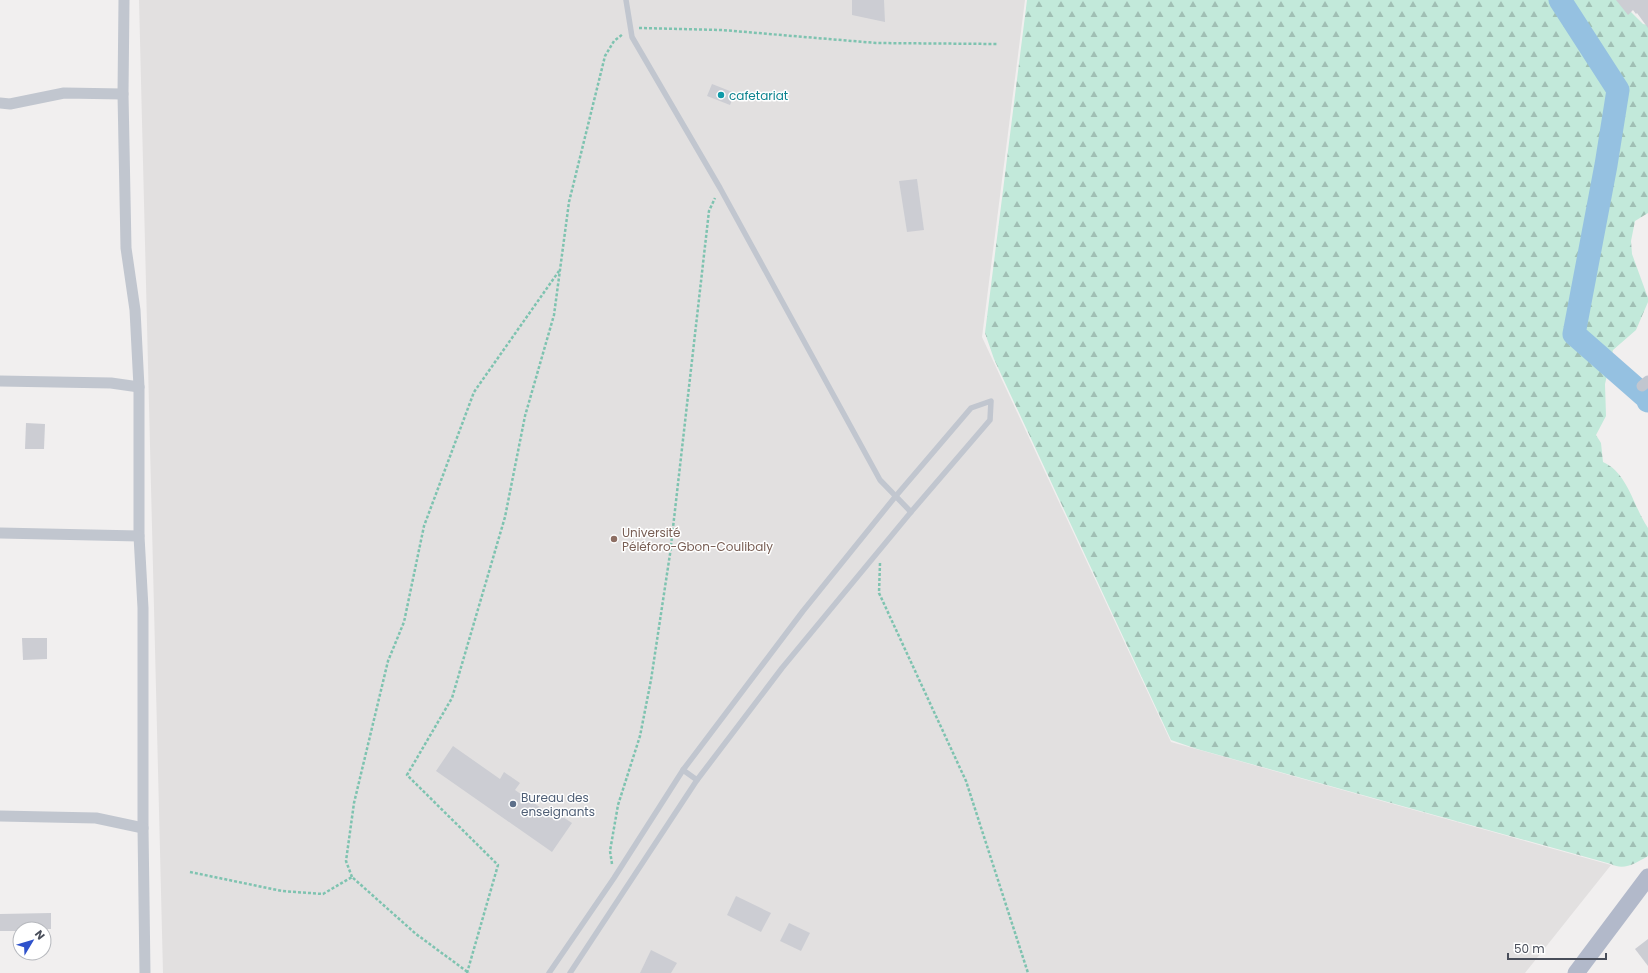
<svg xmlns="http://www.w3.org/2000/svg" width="1648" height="973" font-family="Poppins,sans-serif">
  <defs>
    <pattern id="forest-firs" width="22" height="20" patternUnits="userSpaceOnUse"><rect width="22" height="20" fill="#c2e9da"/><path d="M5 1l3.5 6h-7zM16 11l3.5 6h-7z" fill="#a0bfb4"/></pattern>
  </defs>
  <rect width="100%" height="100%" fill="#f1efef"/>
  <!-- education -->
  <path fill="#e2e0e0" d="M139 0H1025L982 337 1171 742 1611 865 1525 973H163Z"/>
  <!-- forest -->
  <path fill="url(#forest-firs)" d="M1027 0H1619L1643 24 1648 25V213L1635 221 1631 241 1632 254 1648 298V302L1636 330 1613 350 1605 384 1606 416 1596 435 1601 443 1603 462C1628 473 1633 506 1648 528V856C1636 863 1624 871 1611 864L1197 749 1171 740 994 359 985 333Z"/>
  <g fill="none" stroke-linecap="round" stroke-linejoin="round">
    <!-- river -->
    <path stroke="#95c1e1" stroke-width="23" d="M1560 0 1618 90 1606 165 1574 334 1647 398 1648 401"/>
  </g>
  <!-- building -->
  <g fill="#cccdd3">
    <path d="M852 0H884L885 22 852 15Z"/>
    <path d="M1616 0H1648V28L1637 13 1636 14 1633 10 1628 15Z"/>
    <path d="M712 84 735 93 730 105 707 96Z"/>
    <path d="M917 179 924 230 907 232 899 181Z"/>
    <path d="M26 423 45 424 44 449H25Z"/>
    <path d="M22 638H47V659L23 660Z"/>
    <path d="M453 746 500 779 504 772 520 783 515 790 557 819 560 815 572 823 552 852 436 771Z"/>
    <path d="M736 896 771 913 761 932 727 915Z"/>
    <path d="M51 913V929H20V931H0V914Z"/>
    <path d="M789 923 810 933 801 951 780 941Z"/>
    <path d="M1648 939V966L1635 949Z"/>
    <path d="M651 950 677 963 671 973H640Z"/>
  </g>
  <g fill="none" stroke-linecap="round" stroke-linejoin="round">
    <!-- path -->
    <g stroke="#7ec3b0" stroke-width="2.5" stroke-dasharray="3 2" stroke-linecap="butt">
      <path d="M639 28 722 30 876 43 997 44"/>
      <path d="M880 563 879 593 966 781 1028 973"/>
      <path d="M612 864 610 851 618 805 640 736 651 680 670 554 709 211 715 198"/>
      <path d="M190 872 282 891 323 894 352 877 416 934 469 973"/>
      <path d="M352 877 346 861 354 803 388 661 404 622 424 526 474 392 559 271"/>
      <path d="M467 973 498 865 407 775 452 698 505 517 525 416 554 315 569 202 605 56 614 41 623 34"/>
    </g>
    <!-- lane -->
    <g stroke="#c1c6cf" stroke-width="5.5">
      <path d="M626 0 632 37 720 188 880 480 911 512"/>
      <path d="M683 770 697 780"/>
      <path d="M549 973 614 878 683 770 803 611 895 497 971 408 991 401 990 420 911 512 782 668 697 780 570 973"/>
    </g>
    <!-- street -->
    <g stroke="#c1c6cf" stroke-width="11">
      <path d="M124 0 123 94 126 248 135 310 139 387V536L143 608V828L145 973"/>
      <path d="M0 103 10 104 64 93 123 94"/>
      <path d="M0 381 111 383 139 387"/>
      <path d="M1642 386 1648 381"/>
      <path d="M0 533 139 536"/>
      <path d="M0 816 96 818 143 828"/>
    </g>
    <!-- primary -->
    <path stroke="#b2b9ca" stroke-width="17" d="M1576 973 1648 877"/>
  </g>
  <!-- markers -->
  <circle fill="#0f9aa8" stroke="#fff" stroke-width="1.5" cx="721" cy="95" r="4"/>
  <circle fill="#8d6e63" stroke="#fff" stroke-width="1.5" cx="614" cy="539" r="4"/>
  <circle fill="#5c6f8a" stroke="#fff" stroke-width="1.5" cx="513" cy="804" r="4"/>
  <g text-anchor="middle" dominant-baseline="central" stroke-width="3" stroke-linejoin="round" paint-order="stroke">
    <!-- culture labels -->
    <g font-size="12" fill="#0d838f" stroke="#fff" text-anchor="start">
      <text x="729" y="95">cafetariat</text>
    </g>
    <!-- education labels -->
    <g font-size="12" fill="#785e54" stroke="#fff" text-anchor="start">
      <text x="622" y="532">Université<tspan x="622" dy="14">Péléforo-Gbon-Coulibaly</tspan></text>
    </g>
    <!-- service labels -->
    <g font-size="12" fill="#4e5e75" stroke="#fff" text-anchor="start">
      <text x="521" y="797">Bureau des<tspan x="521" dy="14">enseignants</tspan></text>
    </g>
  </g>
  <!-- north arrow -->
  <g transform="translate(32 941) rotate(52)"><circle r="19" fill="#ffffff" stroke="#b6b8bd"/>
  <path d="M0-3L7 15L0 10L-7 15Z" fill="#2f52cb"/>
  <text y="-6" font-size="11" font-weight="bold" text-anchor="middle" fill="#494e5a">N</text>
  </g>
  <!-- scale -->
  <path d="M1508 953v6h98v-6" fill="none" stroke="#494e5a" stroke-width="2"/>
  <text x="1514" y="953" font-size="12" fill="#494e5a" stroke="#ffffff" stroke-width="3" paint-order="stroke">50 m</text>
</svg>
